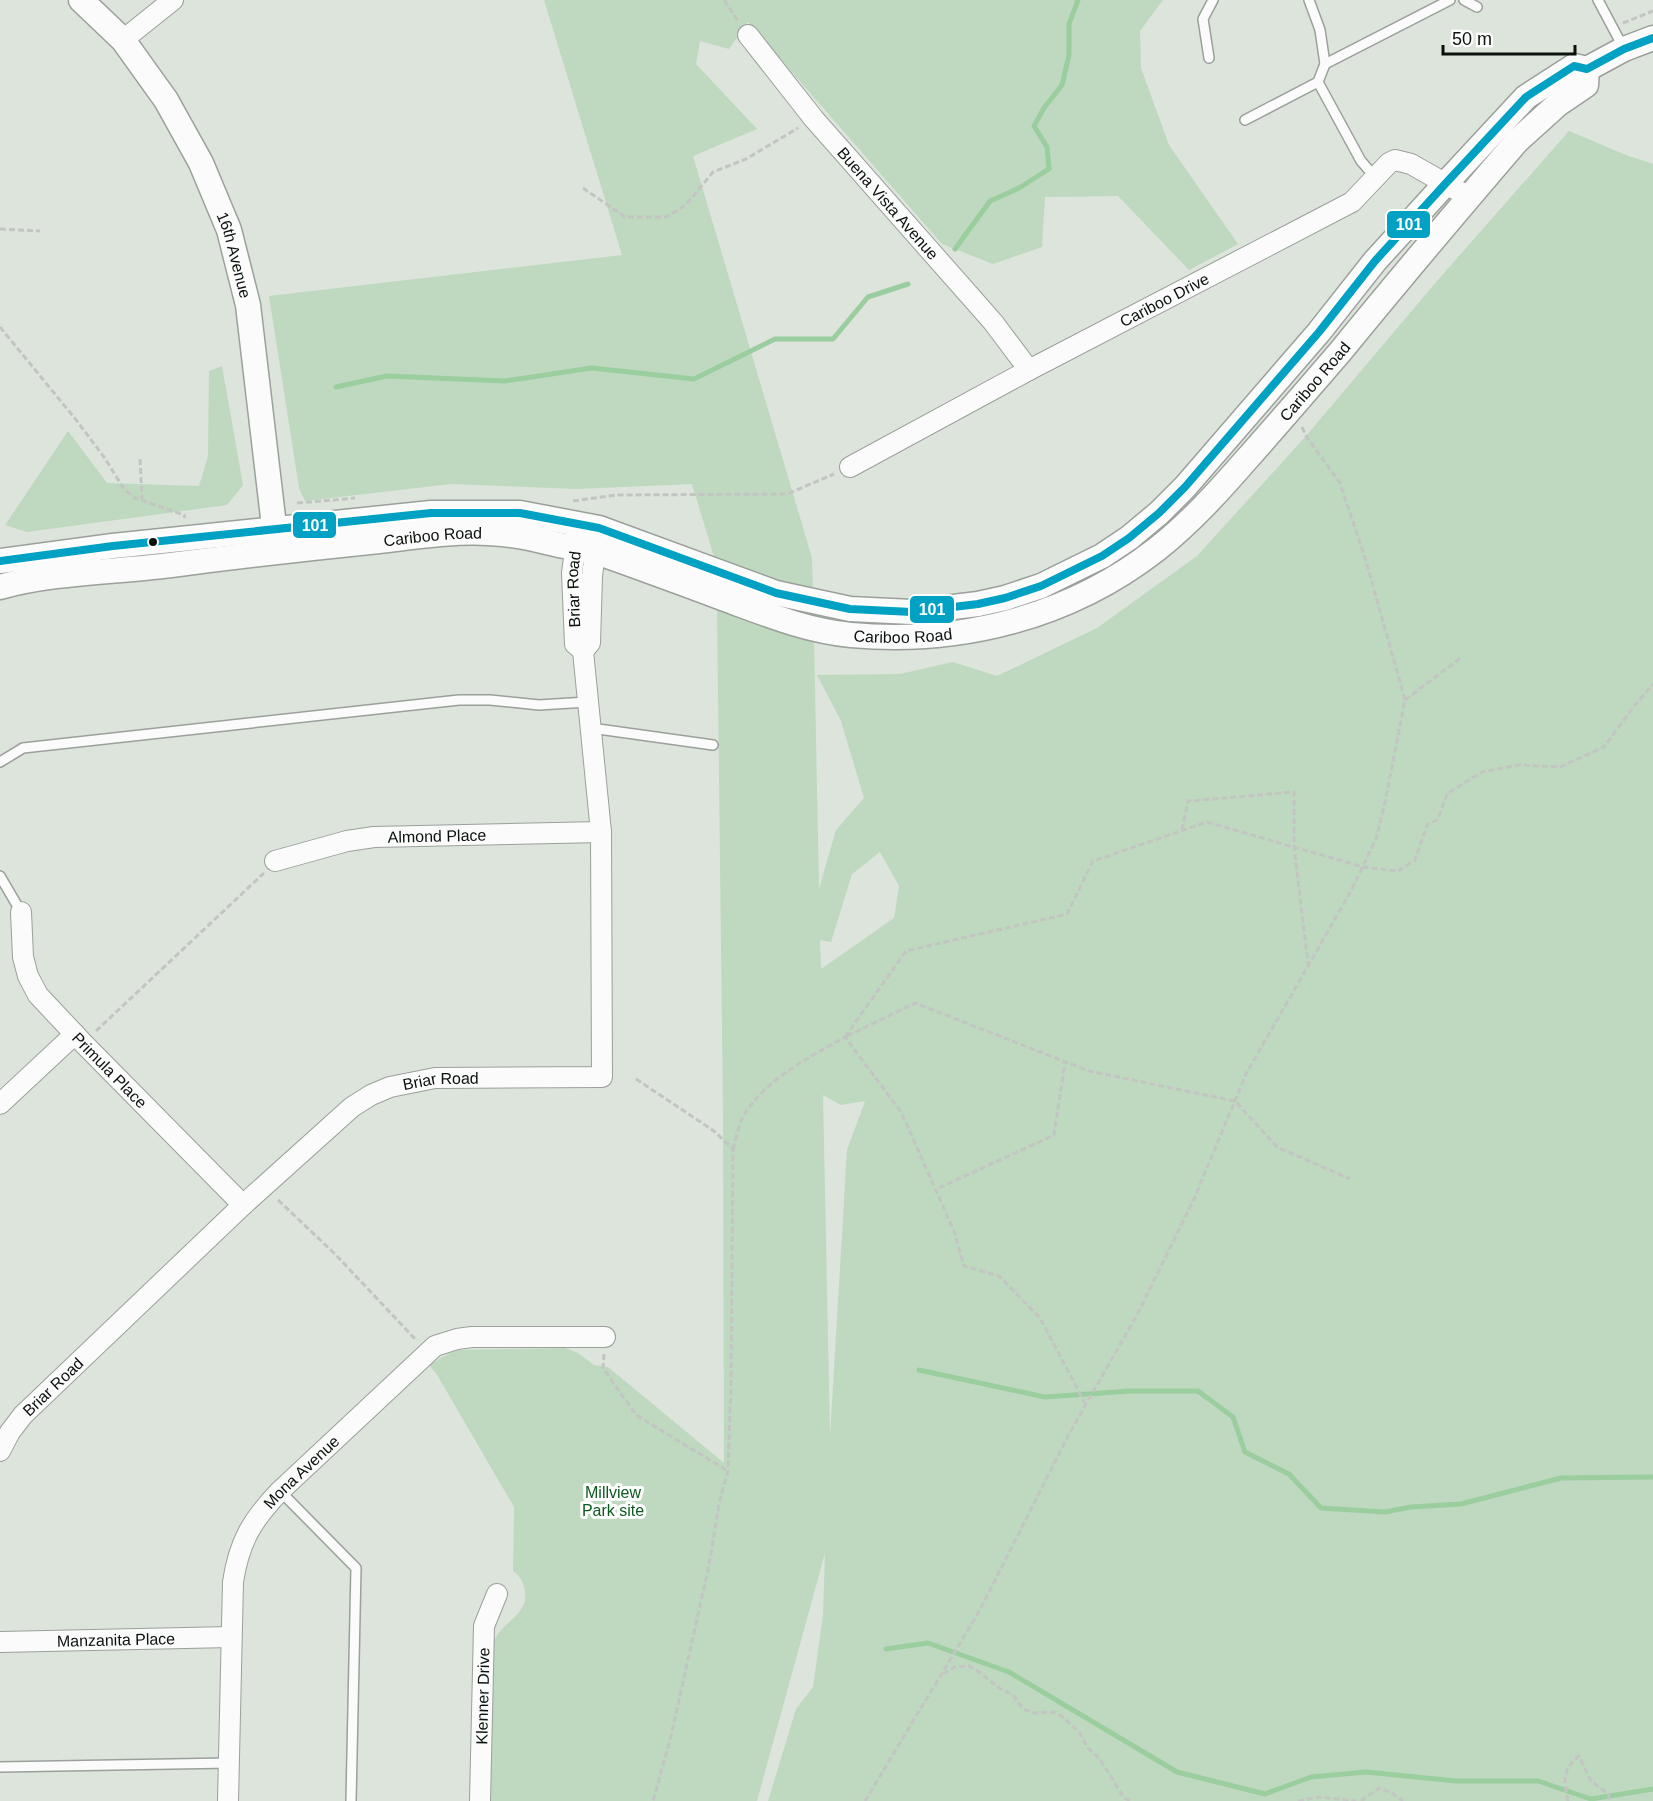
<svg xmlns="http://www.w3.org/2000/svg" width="1653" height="1801" font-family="Helvetica,sans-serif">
  <rect width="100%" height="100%" fill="#dce4dc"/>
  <!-- green -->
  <g fill="#bed9bf" fill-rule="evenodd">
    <path d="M544 0H1163L1140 31 1141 68 1169 145 1238 244 1189 270 1118 196 1045 197 1042 247 993 264 942 244 748 22 729 49 700 41 696 64 757 129 693 156 812 558 813 592 770 579 714 557 692 484 577 489 451 484 305 501 299 488 269 296 622 255Z"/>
    <path d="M1569 131 1626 155 1653 164V1801H768L796 1709 813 1687 823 1615 825 1553 757 1801H490L493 1643C502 1620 532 1615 524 1587 522 1580 519 1575 513 1571L514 1507 436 1373 429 1365 450 1353 459 1350 565 1348 578 1353 594 1365 608 1367 724 1463 723 1115 717 606 814 637 819 889 836 830 864 798 841 721 817 675 900 674 953 662 997 676 1097 628 1197 556 1306 436 1437 281ZM880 852 899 886 894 918 821 969 820 940 831 942 852 874ZM823 1095 841 1105 865 1101 847 1150 830 1436Z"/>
    <path d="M222 366 243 485 227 505 27 532 5 525 68 431 107 483 199 486 208 456 209 371Z"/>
  </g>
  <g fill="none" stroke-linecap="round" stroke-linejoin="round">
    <!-- stream -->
    <g stroke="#9bce9f" stroke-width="5">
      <path d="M955 249 990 201 1019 188 1049 169 1047 147 1034 126 1044 108 1062 85 1069 55V24L1078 0"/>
      <path d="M336 387 387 376 505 381 592 368 694 379 775 339H833L868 297 908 284"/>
      <path d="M919 1370 1045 1397 1130 1391H1198L1233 1417 1245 1452 1289 1474 1321 1508 1385 1512 1411 1507 1461 1504 1561 1478 1653 1477"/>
      <path d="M886 1649 928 1643 1009 1672 1177 1772 1265 1794 1311 1777 1366 1772 1456 1781H1538L1591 1799 1653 1789"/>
    </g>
    <!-- service casing -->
    <g stroke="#9ba09b" stroke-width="12">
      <g id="service">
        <path d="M1309 0 1320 30 1325 64"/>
        <path d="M1464 0 1477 7"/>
        <path d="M1598 0 1623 47"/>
        <path d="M1209 58 1203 19 1213 0"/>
        <path d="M1318 82 1325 64 1450 0"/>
        <path d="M1245 120 1318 82 1361 161 1375 177"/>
        <path d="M591 728 713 745"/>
        <path d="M0 762 23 748 459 700H490L539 705 587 702"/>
        <path d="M0 876 21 912"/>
        <path d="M280 1491 356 1568 351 1801"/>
        <path d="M0 1767 229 1763"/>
      </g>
    </g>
    <!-- minor casing -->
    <g stroke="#9ba09b" stroke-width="22">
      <g id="minor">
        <path id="s1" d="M748 35 814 119 993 322 1029 370"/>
        <path d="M123 40 173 0"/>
        <path id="s2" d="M850 467 1029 370 1352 202 1389 163 1395 160 1411 164 1469 197"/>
        <path d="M583 651 590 643 592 576 597 537"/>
        <path id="s3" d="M275 861 347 841 374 837 601 832"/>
        <path id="s4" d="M21 912 23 957 28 976 38 995 84 1044 243 1205"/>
        <path d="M0 1104 75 1034"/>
        <path id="s5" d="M0 1451 10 1432 23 1415 243 1205 352 1107 371 1095 390 1087 435 1078 602 1077 601 832 583 651 575 644 572 573 577 535"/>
        <path id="s6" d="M0 1642 231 1637"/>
        <path id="s7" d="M228 1801 233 1582C239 1542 252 1520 280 1491L435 1346 457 1339 472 1337H605"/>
        <path id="s8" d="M480 1801 484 1626 497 1594"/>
      </g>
    </g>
    <!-- tertiary casing -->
    <g stroke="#9ba09b" stroke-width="27">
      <g id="tertiary">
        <path id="s9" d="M81 0 123 40 166 100 201 163 229 230 248 305 276 543"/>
        <path d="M0 561 113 546 431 513H520L599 528 776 593 850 609 912 612 978 604 1005 598 1041 586 1102 556 1129 538 1159 513 1185 487 1319 332 1375 261 1446 183 1526 97 1574 66 1587 69 1624 49 1653 38"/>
        <path id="s10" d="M0 587C52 572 117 572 171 565 241 556 310 548 379 541 415 537 452 531 488 533 525 534 559 547 596 552 639 567 682 583 725 599 766 614 807 631 851 635 961 645 1070 617 1157 549 1190 523 1219 491 1246 460 1278 424 1309 388 1340 352 1398 281 1457 211 1517 141L1558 104 1586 85 1587 69"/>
      </g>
    </g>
    <!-- path -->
    <g stroke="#c2c5c2" stroke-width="3" stroke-dasharray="6 3" stroke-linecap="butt">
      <path d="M724 0 738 21"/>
      <path d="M1623 23 1653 11"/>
      <path d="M583 188 625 217H666L686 205 713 172 746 159 798 128"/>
      <path d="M0 229 40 231"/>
      <path d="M0 327 77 421 104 457 124 489 135 498 184 515 185 518"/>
      <path d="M140 459 142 499"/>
      <path d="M573 501 616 495 787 494 834 474"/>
      <path d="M297 503 355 498"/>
      <path d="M1405 700 1462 657"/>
      <path d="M1182 830 1188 801 1294 792V847L1308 963"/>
      <path d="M96 1031 264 873"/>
      <path d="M847 1036 915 1003 1089 1071 1235 1101 1277 1147 1350 1179"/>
      <path d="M845 1037 906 951 1067 914 1093 861 1207 822 1363 867 1398 871 1415 860 1427 825 1438 819 1447 794 1482 772 1519 765 1560 767 1604 747 1634 706 1653 684"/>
      <path d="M636 1079 714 1131 733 1149 731 1383 728 1471 720 1499 709 1565 671 1736 653 1801"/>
      <path d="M733 1149C736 1139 738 1126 743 1117 765 1079 808 1058 845 1037L901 1112 954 1231 964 1266 999 1276 1040 1318 1086 1405"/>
      <path d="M939 1188 1054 1135 1065 1062"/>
      <path d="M278 1200 334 1253 416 1340"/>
      <path d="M604 1354 603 1368 636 1415 728 1471"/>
      <path d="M943 1674 955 1667 969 1666 979 1672 999 1688 1013 1695 1023 1709 1034 1713 1055 1712 1064 1718 1079 1732 1088 1748 1100 1759 1124 1798 1131 1801"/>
      <path d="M865 1801 980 1610 1068 1436 1138 1313 1194 1199 1246 1074 1351 891 1376 839 1384 807 1405 700 1366 561 1340 483 1306 436 1302 427"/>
      <path d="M1298 1801 1319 1797 1356 1801"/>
      <path d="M1361 1801 1379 1788 1392 1793 1403 1801"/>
      <path d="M1568 1801C1564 1782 1562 1768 1579 1756L1591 1781 1608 1794 1611 1801"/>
    </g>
    <!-- service -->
    <use href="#service" stroke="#fafbfa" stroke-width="9"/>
    <!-- minor -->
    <use href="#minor" stroke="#fafbfa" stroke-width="20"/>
    <!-- tertiary -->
    <use href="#tertiary" stroke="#fafbfa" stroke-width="24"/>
    <!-- bus-1 casing -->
    <g stroke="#fff" stroke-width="12">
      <path id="bus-1" d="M0 561 113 546 431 513H520L599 528 776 593 850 609 912 612 978 604 1005 598 1041 586 1102 556 1129 538 1159 513 1185 487 1319 332 1375 261 1446 183 1526 97 1574 66 1587 69 1624 49 1653 38"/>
    </g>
    <!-- bus-1 -->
    <use href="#bus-1" stroke="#01a1c4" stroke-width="8"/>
  </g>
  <!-- markers -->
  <circle fill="#0b110c" stroke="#fff" stroke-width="2" cx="153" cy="542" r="5"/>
  <g text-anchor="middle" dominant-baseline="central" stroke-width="6" stroke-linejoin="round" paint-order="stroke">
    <!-- street labels -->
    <g font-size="16" fill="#0b110c" stroke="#fff">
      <text stroke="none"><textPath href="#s1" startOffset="219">Buena Vista Avenue</textPath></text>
      <text stroke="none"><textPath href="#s9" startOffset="302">16th Avenue</textPath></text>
      <text stroke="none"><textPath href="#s2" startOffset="356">Cariboo Drive</textPath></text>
      <text stroke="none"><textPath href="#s10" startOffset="1426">Cariboo Road</textPath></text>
      <text stroke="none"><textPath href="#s10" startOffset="436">Cariboo Road</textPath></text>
      <text stroke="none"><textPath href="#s5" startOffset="1242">Briar Road</textPath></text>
      <text stroke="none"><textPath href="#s10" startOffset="922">Cariboo Road</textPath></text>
      <text stroke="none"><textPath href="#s3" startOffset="165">Almond Place</textPath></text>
      <text stroke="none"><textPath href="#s4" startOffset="190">Primula Place</textPath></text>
      <text stroke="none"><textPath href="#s5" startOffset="588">Briar Road</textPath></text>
      <text stroke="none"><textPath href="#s5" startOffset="84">Briar Road</textPath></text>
      <text stroke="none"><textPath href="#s7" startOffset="352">Mona Avenue</textPath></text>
      <text stroke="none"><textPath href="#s6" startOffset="116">Manzanita Place</textPath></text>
      <text stroke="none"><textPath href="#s8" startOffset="105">Klenner Drive</textPath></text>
    </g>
    <!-- park labels -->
    <g font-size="16" fill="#0e591f" stroke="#fff">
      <text x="613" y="1492">Millview<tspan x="613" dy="18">Park site</tspan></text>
    </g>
  </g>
  <g stroke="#fff" stroke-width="2">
    <rect x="1386" y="210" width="45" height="29" rx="6" fill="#01a1c4"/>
    <rect x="292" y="511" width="45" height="28" rx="6" fill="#01a1c4"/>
    <rect x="909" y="595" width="46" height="29" rx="6" fill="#01a1c4"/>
  </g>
  <g font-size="16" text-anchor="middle" font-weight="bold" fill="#fff">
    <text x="1409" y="230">101</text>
    <text x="315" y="531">101</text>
    <text x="932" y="615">101</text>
  </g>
  <!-- scale -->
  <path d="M1443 45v9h132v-9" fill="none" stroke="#0b110c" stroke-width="3"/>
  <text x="1452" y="45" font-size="18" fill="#0b110c" stroke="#ffffff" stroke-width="4.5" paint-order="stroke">50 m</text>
</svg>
